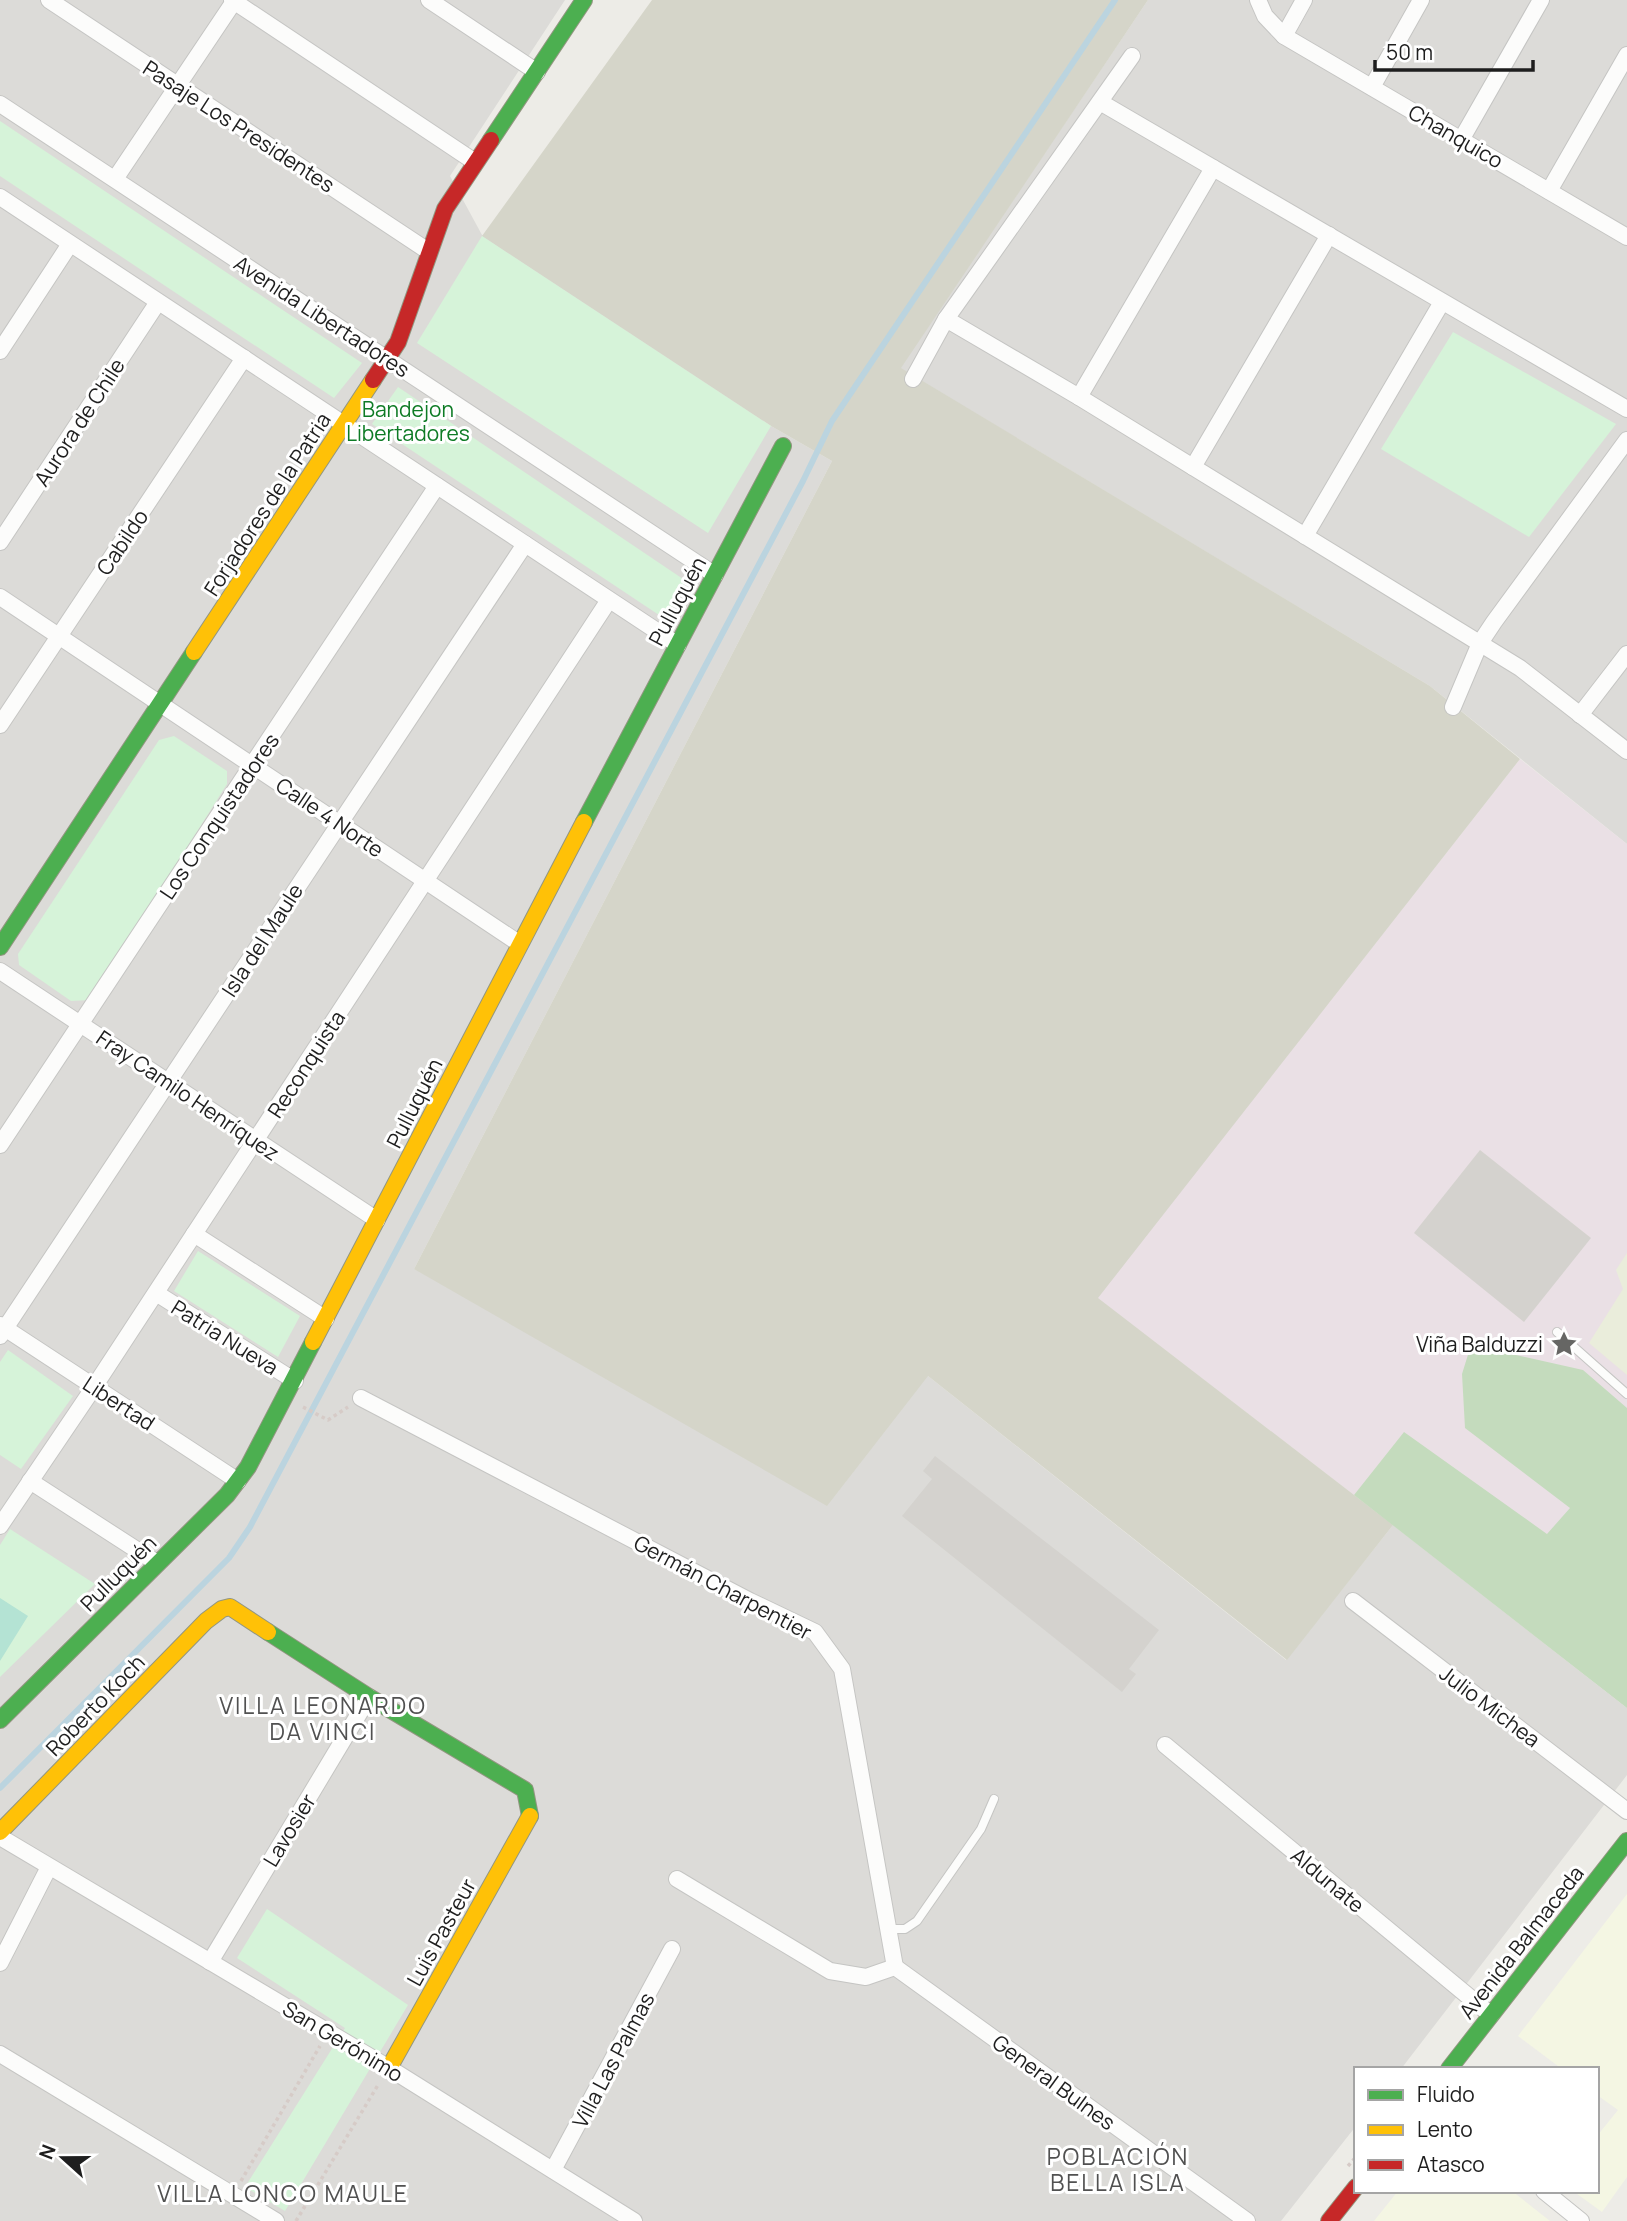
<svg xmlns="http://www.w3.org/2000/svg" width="1627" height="2221" font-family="Manrope,sans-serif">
  <rect width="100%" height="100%" fill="#edece7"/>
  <!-- residential -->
  <g fill="#dcdbd8">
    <path d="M0 0H565L450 176 482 235 771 426 832 461 414 1269 928 1376 1286 1660 1393 1525 1627 1708V1775L1401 2069H1356V2126L1281 2221H0Z"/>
    <path d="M1148 0H1627V844L1430 686 900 368Z"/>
  </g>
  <!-- industrial -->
  <path fill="#eae0e5" d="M1520 759 1627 844V1708L1393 1525 1097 1298Z"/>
  <!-- education -->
  <g fill="#f4f6e3">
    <path d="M1627 1894V2177L1602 2212 1573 2191H1597V2136L1618 2110 1597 2095V2069H1562L1518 2036Z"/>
    <path d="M1398 2191H1512L1550 2221H1374Z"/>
  </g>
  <!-- construction -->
  <path fill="#d5d5c9" d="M652 0H1148L901 368 1430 686 1520 759 1098 1298 1393 1525 1287 1660 928 1376 827 1506 414 1269 832 461 771 426 482 236Z"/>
  <!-- farmland -->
  <path fill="#eaeddb" d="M1627 1253V1375L1589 1343 1623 1289 1616 1270Z"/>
  <!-- forest -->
  <path fill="#c4dbbd" d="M1471 1345 1583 1370 1627 1408V1708L1354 1495 1404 1432 1547 1534 1570 1508 1465 1428 1462 1374Z"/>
  <!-- park -->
  <g fill="#d6f3d9">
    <path d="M0 121 362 363 334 398 0 176Z"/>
    <path d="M482 236 771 426 708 533 417 343Z"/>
    <path d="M1453 332 1616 424 1529 537 1381 449Z"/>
    <path d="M398 387 686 581 665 619 372 424Z"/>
    <path d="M174 736 227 771V784L91 1000 71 1001 19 965 18 954 159 740Z"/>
    <path d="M198 1251 300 1316 278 1357 174 1291Z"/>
    <path d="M8 1350 73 1396 21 1469 0 1455V1362Z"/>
    <path d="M10 1529 95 1584 0 1677V1545Z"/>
    <path d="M267 1909 408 2005 285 2211 245 2187 345 2028 237 1958Z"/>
  </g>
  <!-- pitch -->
  <path fill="#b4e3d4" d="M0 1598 28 1616 0 1661Z"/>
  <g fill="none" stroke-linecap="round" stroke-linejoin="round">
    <!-- stream -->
    <path stroke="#bbd4df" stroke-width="6" d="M0 1788 229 1558 250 1527 803 481 832 421 1115 0"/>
  </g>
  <!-- building -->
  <g fill="#d4d2ce">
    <path d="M1480 1150 1591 1238 1524 1322 1414 1233Z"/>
    <path d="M935 1456 1159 1630 1129 1669 1136 1674 1122 1692 902 1516 932 1479 923 1471Z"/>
  </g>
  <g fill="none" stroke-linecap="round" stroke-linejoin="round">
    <!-- lane casing -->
    <g stroke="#c5c5c3" stroke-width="10">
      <g id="lane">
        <path d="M1557 1332 1627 1394"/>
        <path d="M888 1929H905L917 1921 981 1829 994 1799"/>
      </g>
    </g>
    <!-- street casing -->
    <g stroke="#c5c5c3" stroke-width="18">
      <g id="street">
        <path d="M49 0 428 251"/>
        <path d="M232 0 475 162"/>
        <path d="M429 0 537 72"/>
        <path d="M1258 0 1265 16 1284 36 1627 237"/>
        <path d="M1284 36 1304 0"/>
        <path d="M1372 87 1421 0"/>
        <path d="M1100 102 1627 409"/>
        <path d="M0 104 715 575"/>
        <path d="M1461 140 1541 0"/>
        <path d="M115 179 235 0"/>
        <path d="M1549 191 1627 55"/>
        <path d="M0 197 678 645"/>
        <path d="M946 319 1079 397 1520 668 1627 751"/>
        <path d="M0 351 70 244"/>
        <path d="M913 379 946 319 1132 56"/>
        <path d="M1079 397 1213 168"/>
        <path d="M1193 467 1329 235"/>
        <path d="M1305 536 1442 302"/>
        <path d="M0 542 158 302"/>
        <path d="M0 597 520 944"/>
        <path d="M1453 707 1480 643 1494 622 1627 440"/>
        <path d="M1580 715 1627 654"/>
        <path d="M0 725 244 358"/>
        <path d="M0 971 377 1220"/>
        <path d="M0 1145 437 486"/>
        <path d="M194 1234 326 1319"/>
        <path d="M156 1293 295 1381"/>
        <path d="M0 1325 238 1481"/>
        <path d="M0 1336 525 544"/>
        <path d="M361 1398 750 1601 815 1632 842 1669 895 1967"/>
        <path d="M30 1481 157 1563"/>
        <path d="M0 1526 94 1387 609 600"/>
        <path d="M1353 1601 1627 1811"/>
        <path d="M1165 1745 1491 2015"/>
        <path d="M0 1837 389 2068 634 2221"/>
        <path d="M677 1879 830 1971 866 1977 895 1967"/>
        <path d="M210 1962 369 1697"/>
        <path d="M0 1963 49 1867"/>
        <path d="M895 1967 1247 2221"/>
        <path d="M0 2054 276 2221"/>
        <path d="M553 2170 672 1949"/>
        <path d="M1544 2191 1581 2221"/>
      </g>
    </g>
    <!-- fast casing -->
    <g stroke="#929680" stroke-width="18">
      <g id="fast">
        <path d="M491 140 584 0"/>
        <path d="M584 822 783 446"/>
        <path d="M0 947 194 652"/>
        <path d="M268 1632 369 1697 525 1790 530 1816"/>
        <path d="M0 1720 227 1495 248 1467 313 1342"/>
        <path d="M1449 2069 1627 1841"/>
      </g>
    </g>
    <!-- slow casing -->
    <g stroke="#929680" stroke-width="18">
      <g id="slow">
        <path d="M194 652 373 380"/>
        <path d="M313 1342 584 822"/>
        <path d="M0 1832 206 1621 222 1609 230 1607 268 1632"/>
        <path d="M389 2068 530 1816"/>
      </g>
    </g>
    <!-- jam casing -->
    <g stroke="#929680" stroke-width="18">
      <g id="jam">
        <path d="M373 380 398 342 445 209 491 140"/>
        <path d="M1329 2221 1356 2187"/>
      </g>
    </g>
    <!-- path -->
    <g stroke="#d6cbc7" stroke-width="3.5" stroke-dasharray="3.5 3.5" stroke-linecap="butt">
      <path d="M303 1407 328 1420 348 1407"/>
      <path d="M1348 2166 1356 2157"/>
      <path d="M241 2181 320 2046"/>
      <path d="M296 2221 378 2085"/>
    </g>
    <!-- lane -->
    <use href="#lane" stroke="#fcfcfb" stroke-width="8"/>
    <!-- street -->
    <use href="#street" stroke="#fcfcfb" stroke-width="16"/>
    <!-- fast -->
    <use href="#fast" stroke="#4caf50" stroke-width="16"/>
    <!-- slow -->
    <use href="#slow" stroke="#ffc107" stroke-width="16"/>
    <!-- jam -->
    <use href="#jam" stroke="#c62828" stroke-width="16"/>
  </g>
  <!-- icons -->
  <defs>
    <g id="sight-bare" transform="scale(2.1)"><path d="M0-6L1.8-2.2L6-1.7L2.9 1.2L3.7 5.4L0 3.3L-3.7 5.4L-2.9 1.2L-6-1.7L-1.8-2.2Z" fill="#666664" stroke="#fff" stroke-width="2.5" paint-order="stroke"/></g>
  </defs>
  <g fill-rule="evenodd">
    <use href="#sight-bare" x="1564" y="1344"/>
  </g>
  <g text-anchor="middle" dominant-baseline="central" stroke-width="6" stroke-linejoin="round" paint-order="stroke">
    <!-- street labels -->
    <g font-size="21" fill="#1e1e1e" stroke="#fff">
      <text transform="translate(239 126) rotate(33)">Pasaje Los Presidentes</text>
      <text transform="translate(1456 136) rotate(30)">Chanquico</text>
      <text transform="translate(322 316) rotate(33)">Avenida Libertadores</text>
      <text transform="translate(79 422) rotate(-57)">Aurora de Chile</text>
      <text transform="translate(267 504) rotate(-57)">Forjadores de la Patria</text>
      <text transform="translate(122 542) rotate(-56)">Cabildo</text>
      <text transform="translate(677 601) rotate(-62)">Pulluquén</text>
      <text transform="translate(219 816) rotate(-56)">Los Conquistadores</text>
      <text transform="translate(330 817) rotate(34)">Calle 4 Norte</text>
      <text transform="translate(262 940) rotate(-57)">Isla del Maule</text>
      <text transform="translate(306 1064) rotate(-57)">Reconquista</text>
      <text transform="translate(188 1095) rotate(34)">Fray Camilo Henríquez</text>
      <text transform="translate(414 1103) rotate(-63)">Pulluquén</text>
      <text transform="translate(225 1337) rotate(32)">Patria Nueva</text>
      <text transform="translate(119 1403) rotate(33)">Libertad</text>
      <text transform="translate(118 1573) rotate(-45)">Pulluquén</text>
      <text transform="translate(723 1587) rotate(28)">Germán Charpentier</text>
      <text transform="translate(95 1705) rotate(-46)">Roberto Koch</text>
      <text transform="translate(1490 1706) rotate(37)">Julio Michea</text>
      <text transform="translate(289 1830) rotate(-59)">Lavosier</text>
      <text transform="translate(1328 1880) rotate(40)">Aldunate</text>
      <text transform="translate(441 1932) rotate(-61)">Luis Pasteur</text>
      <text transform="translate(1521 1942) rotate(-52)">Avenida Balmaceda</text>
      <text transform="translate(343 2041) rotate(31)">San Gerónimo</text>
      <text transform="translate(613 2060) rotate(-62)">Villa Las Palmas</text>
      <text transform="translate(1054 2082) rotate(36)">General Bulnes</text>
    </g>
    <!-- park labels -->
    <g font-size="21" fill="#0e7b25" stroke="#fff">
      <text x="408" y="409">Bandejon<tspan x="408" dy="24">Libertadores</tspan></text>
    </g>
    <!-- poi labels -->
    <g font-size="21" fill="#1e1e1e" stroke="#fff" text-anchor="end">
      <text x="1543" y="1344">Viña Balduzzi</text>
    </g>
    <!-- neighbourhood labels -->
    <g font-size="23" letter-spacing="2" fill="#515151" stroke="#fff">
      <text x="323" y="1705">VILLA LEONARDO<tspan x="323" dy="26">DA VINCI</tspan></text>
      <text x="1118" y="2156">POBLACIÓN<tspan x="1118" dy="26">BELLA ISLA</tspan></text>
      <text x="283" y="2193">VILLA LONCO MAULE</text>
    </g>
  </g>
  <!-- legend -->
  <rect x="1354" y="2067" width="245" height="126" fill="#ffffff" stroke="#a5a5a5" stroke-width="2"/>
  <rect x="1368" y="2090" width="35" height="10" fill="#4caf50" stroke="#a5a5a5" stroke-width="2"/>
  <text x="1417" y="2102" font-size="21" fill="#1e1e1e">Fluido</text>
  <rect x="1368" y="2125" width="35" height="10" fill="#ffc107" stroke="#a5a5a5" stroke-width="2"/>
  <text x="1417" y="2137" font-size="21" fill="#1e1e1e">Lento</text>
  <rect x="1368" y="2160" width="35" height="10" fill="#c62828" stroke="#a5a5a5" stroke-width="2"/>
  <text x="1417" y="2172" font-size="21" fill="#1e1e1e">Atasco</text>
  <!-- north arrow -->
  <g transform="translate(63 2158) rotate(291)" stroke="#ffffff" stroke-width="5" paint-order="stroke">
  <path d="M0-5L12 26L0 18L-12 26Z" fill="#1e1e1e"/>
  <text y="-10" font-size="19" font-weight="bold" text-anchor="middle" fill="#1e1e1e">N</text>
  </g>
  <!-- scale -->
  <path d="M1375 60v10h158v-10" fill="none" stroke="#1e1e1e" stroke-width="3.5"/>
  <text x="1386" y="60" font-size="21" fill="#1e1e1e" stroke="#ffffff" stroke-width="5" paint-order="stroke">50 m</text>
</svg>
